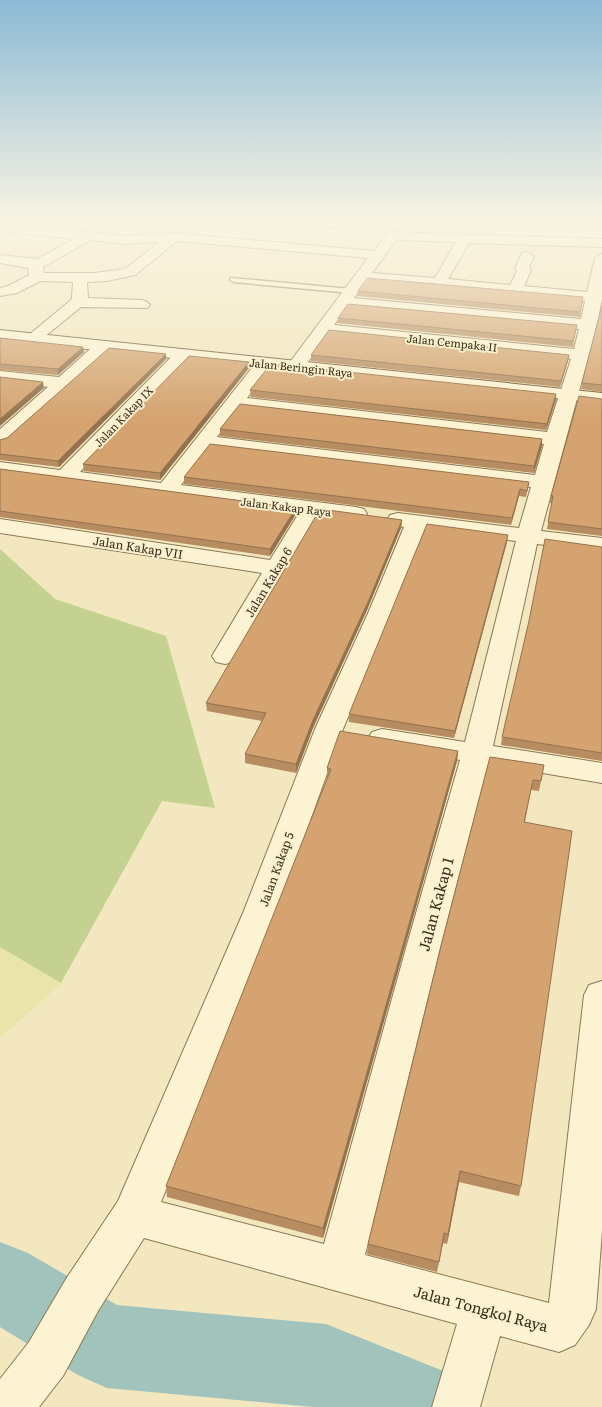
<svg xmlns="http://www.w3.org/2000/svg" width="602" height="1407" font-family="Literata,serif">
  <rect width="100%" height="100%" fill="#f2e7be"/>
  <!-- farmland -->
  <path fill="#e8e4aa" d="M0 947 61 983 0 1038Z"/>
  <!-- green -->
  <path fill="#c4d191" d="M0 549 55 599 166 636 215 808 162 801 61 983 0 947Z"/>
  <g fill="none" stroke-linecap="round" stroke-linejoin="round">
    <!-- river -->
    <path fill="#a2c3bc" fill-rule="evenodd" d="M0 1242 28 1253 117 1305 326 1324 456 1376 468 1407H313L107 1388 78 1375 0 1327Z"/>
    <!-- lane casing -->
    <g stroke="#8c7755" stroke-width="3">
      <g id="lane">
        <path d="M287 221 341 224 349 221H359L341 228 290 223Z"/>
        <path d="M231 278 351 289 355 291 351 293 234 282 230 280Z"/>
      </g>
    </g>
    <!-- street casing -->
    <g stroke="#8c7755" stroke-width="2">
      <g id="street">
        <path d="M0 223 125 236 174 233 374 251 387 233 392 232 602 239V247L469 243 448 279 510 285 517 271 515 268 522 253 527 252 534 256 529 267 531 270 524 286 587 292 595 258 602 254V298L597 325 541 531 602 538V552L537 544 493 746 602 763V783L488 764 440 948 365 1255 549 1303 584 995 589 985 602 981V1231L596 1309 589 1325 575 1345 559 1352 500 1336 480 1407H432L457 1324 144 1238 98 1311 63 1376 39 1407H0V1379L29 1342 66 1279 118 1201 243 913 315 729 369 611 404 527 390 525 387 520 390 515 398 513 519 528 531 487 209 448 181 485 356 507 364 509 367 514 364 519 356 521 319 516 238 656 234 662 225 664 216 662 212 656 262 573 0 533V519L270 560 299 513 0 474V462L60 470 177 351H189L191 355 189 359 80 472 161 483 259 359 265 358 271 359 274 363 247 398 547 432 571 359 328 334 302 370 296 371 290 370 287 366 368 258 177 241 135 275 107 281 87 282 88 298 142 300 147 302 150 305 147 308 81 307 38 342H26L24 339 71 300 72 297 73 282 40 281 17 293 0 296V288L8 286 29 275 28 268 0 263V255L37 259 74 239 0 231ZM91 240 125 244 159 242 125 269 95 273H44L43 267ZM396 240 456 242 435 278 372 273ZM366 281 585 301 581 319 354 298ZM347 307 579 329 574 349 334 325ZM239 408 544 444 535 475 217 437ZM425 530 516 541 465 742 382 729 372 732 368 738 372 744 382 747 460 760 406 948 324 1244 161 1202 277 913 343 729 393 611Z"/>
        <path d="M104 341 110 342 112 346 110 350 7 443 0 445V429L48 387 0 381V371L59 377 98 342Z"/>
      </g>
    </g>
    <!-- secondary casing -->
    <g stroke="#6e5838" stroke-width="2">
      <path id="secondary" d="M0 330 602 393V403L0 340Z"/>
    </g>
    <!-- lane -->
    <use href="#lane" fill="#fcf3d2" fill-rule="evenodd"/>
    <!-- street -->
    <use href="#street" fill="#fcf3d2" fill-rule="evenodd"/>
    <!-- secondary -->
    <use href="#secondary" fill="#fcf3d2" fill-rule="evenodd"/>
  </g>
  <!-- wall -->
  <g fill="#b68c60">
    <path d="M358 291 583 297 580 317 357 296Z"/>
    <path d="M602 305V392L581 389Z"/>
    <path d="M338 318 577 325 573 347 337 323Z"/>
    <path d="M0 338 84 352 58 375 0 370Z"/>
    <path d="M311 355H569L568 361 560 387 311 361Z"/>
    <path d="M166 359 59 467 0 460V440L7 438Z"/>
    <path d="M249 362V368L160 480 84 471 83 464Z"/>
    <path d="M250 390 556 400 546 430 251 397Z"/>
    <path d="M602 399V536L547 529 552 503H550L551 496Z"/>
    <path d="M220 429 542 439V446L534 473 220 436Z"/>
    <path d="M0 469 296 508V514L270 556 0 517Z"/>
    <path d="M184 477 529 482 526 497 519 496 511 525 184 484Z"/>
    <path d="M402 520 401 528 367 610 313 728 296 773 245 763V754L262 721 207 711 206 703Z"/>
    <path d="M507 542 454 738 349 722V714Z"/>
    <path d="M602 547V761L501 745 502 737Z"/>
    <path d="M458 751 457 761 323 1238 167 1197 166 1186 328 778H327V768Z"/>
    <path d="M490 757 544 765 539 791 531 790 525 822 521 1186 519 1196 459 1182 447 1244 443 1243 437 1272 367 1254 368 1244Z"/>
  </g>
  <!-- shaded-wall -->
  <g fill="#94724e">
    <path d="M83 347 84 352 58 375V369Z"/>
    <path d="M166 354V359L59 467 58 461Z"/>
    <path d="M569 355 568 361 560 387 561 381Z"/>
    <path d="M249 362V368L160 480V473Z"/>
    <path d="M43 382 44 388 0 426V419Z"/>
    <path d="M556 394V400L546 430 547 424Z"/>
    <path d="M542 439V446L534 473V466Z"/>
    <path d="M520 489 519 496 511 525 512 518Z"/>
    <path d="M296 508V514L270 556V549Z"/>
    <path d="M402 520 401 528 367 610 313 728 296 773V764L313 720Z"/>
    <path d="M508 535 507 542 454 738 455 731Z"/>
    <path d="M458 751 457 761 323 1238V1228Z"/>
    <path d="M460 1171 459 1182 447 1244 448 1234Z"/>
    <path d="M444 1233 443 1243 437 1272 439 1262Z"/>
  </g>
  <!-- building -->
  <g fill="#d4a370" stroke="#94724e">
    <path d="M367 278 583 297 580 312 358 291Z"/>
    <path d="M348 304 577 325 573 341 338 318Z"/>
    <path d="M602 305V385L582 383Z"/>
    <path d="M329 330 569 355 561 381 311 355Z"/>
    <path d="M0 338 83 347 58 369 0 364Z"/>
    <path d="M109 348 166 354 58 461 0 454V440L7 438Z"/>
    <path d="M189 356 249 362 160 473 83 464Z"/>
    <path d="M271 364 556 394 547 424 250 390Z"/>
    <path d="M0 377 43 382 0 419Z"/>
    <path d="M579 396 602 399V529L548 522 553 496H551Z"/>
    <path d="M240 404 542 439 534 466 220 429Z"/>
    <path d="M210 444 529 482 527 491 520 489 512 518 184 477Z"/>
    <path d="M0 469 296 508 270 549 0 511Z"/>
    <path d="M320 509 402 520 368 602 313 720 296 764 245 754 266 713 206 703Z"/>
    <path d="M427 524 508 535 455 731 349 714Z"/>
    <path d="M545 539 602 547V753L502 737 529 621Z"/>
    <path d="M340 731 458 751 323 1228 166 1186 331 769 327 768Z"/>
    <path d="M490 757 544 765 541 781 533 780 524 822 572 831 569 853 521 1186 460 1171 448 1234 444 1233 439 1262 368 1244 443 938Z"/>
  </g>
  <!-- sky -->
  <linearGradient id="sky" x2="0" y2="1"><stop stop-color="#8cbad6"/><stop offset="0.53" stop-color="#f9f4e2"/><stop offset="1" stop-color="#f9f4e2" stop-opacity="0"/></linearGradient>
  <rect width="602" height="418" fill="url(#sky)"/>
  <g text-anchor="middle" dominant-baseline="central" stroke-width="4" stroke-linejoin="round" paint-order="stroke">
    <!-- far-street labels -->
    <g font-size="11" fill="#3a2d1b" stroke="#f9f0ce">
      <text transform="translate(452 342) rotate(6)">Jalan Cempaka II</text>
      <text transform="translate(301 367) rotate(6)">Jalan Beringin Raya</text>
      <text transform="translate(123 416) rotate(-46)">Jalan Kakap IX</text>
      <text transform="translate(286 506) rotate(7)">Jalan Kakap Raya</text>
    </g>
    <!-- street labels -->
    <g font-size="12" fill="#3a2d1b" stroke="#f9f0ce">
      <text transform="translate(138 547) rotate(9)">Jalan Kakap VII</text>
      <text transform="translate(268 582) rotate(-59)">Jalan Kakap 6</text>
      <text transform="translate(276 869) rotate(-70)">Jalan Kakap 5</text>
    </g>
    <!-- near-street labels -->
    <g font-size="15" fill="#3a2d1b" stroke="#f9f0ce">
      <text transform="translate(435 904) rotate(-75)">Jalan Kakap 1</text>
      <text transform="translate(481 1308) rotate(15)">Jalan Tongkol Raya</text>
    </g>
  </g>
</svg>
